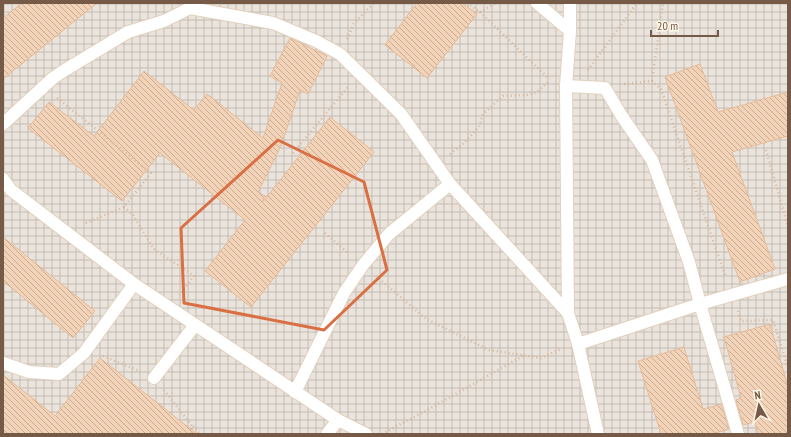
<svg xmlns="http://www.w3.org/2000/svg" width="791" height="437" font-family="'PT Sans Narrow',sans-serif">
  <defs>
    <pattern id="industrial-grid" width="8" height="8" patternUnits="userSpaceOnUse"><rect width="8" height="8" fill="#ebe4dc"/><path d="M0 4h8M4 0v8" fill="none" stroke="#c3bcb4"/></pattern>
    <pattern id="building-back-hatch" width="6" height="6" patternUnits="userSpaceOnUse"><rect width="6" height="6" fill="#f3d3b7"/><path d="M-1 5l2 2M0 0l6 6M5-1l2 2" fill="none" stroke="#c9ae97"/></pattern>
  </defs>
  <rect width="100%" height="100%" fill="#fdf4e0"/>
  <!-- industrial -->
  <rect fill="url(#industrial-grid)" x="3" y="3" width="785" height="431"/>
  <!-- building -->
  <g fill="url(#building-back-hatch)" stroke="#e6ba97">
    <path d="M22 3H97L3 79V18Z"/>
    <path d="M417 3H462L477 14 427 78 385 45Z"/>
    <path d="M290 38 327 56 308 94 300 90 281 146 258 192 265 196 262 203 330 117 374 152 251 307 205 271 245 220 160 153 122 201 28 128 49 102 94 136 144 71 194 110 207 94 263 138 282 83 270 76Z"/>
    <path d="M700 64 718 112 788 92V136L732 152 775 269 740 282 665 77Z"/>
    <path d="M3 237 95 311 73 338 3 281Z"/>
    <path d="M770 324 788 387V434H758L755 422 743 425 736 400 741 398 724 337Z"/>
    <path d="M684 347 703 409 721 404 729 429 712 434H661L638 361Z"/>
    <path d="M100 358 197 434H3V375L55 416Z"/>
  </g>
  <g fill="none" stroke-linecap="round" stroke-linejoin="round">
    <!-- service casing -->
    <g stroke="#e1d0bc" stroke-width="14">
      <g id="service">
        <path d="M537 3 570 31"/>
        <path d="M570 3V31L566 86 568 313 578 344 598 434"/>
        <path d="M566 86 605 88 621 115 652 160 689 262 700 304 738 434"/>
        <path d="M3 124 53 78 65 70 128 32 164 21 190 8 273 23 316 41 340 54 401 114 450 184 568 313"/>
        <path d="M3 179 11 190 134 284 338 420 366 434"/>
        <path d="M578 344 700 304 788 279"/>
        <path d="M3 363 29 372 59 374 84 353 134 284"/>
        <path d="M154 378 195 325"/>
        <path d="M295 392 344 293 363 265 389 234 450 184"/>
        <path d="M327 434 338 420"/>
      </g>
    </g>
    <!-- path -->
    <g stroke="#d7b69b" stroke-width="2.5" stroke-dasharray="1 3" stroke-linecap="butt">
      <path d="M467 3 480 12 549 79"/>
      <path d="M480 12 496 3"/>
      <path d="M347 39 354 23 374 3"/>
      <path d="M588 70 637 3"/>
      <path d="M652 81 663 3"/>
      <path d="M624 84 652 81 661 89 726 278"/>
      <path d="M57 98 151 173 124 207 83 224"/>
      <path d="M766 150 788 227"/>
      <path d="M293 153 348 87"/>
      <path d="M450 154 465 142 479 127 483 114 503 96 527 95 537 92 548 82"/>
      <path d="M124 207 133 215 142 230 154 249 194 276 179 295"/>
      <path d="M325 233 349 254"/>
      <path d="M376 276 426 319 489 350 541 358 561 349"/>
      <path d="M738 311 741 321 773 320 788 368"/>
      <path d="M103 356 139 371"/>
      <path d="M164 390 192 426 191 434"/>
      <path d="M193 426 200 434"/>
      <path d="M382 434 420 414 523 356"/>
    </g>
    <!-- service -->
    <use href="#service" stroke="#fff" stroke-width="12"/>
  </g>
  <!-- marked area -->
  <path fill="none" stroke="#d96f42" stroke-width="3" stroke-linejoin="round" d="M278 140 364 182 387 270 324 330 184 303 181 228Z"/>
  <!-- border -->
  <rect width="791" height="437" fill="none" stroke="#745a47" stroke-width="8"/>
  <!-- north arrow -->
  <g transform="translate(759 405) rotate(351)" stroke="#fff7e7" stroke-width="3" paint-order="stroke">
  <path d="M0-3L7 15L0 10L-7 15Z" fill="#745a47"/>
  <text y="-6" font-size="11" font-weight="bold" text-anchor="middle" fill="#745a47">N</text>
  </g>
  <!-- scale -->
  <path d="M651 30v6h67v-6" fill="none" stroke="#745a47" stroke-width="2"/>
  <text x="657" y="30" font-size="12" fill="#745a47" stroke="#fff7e7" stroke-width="3" paint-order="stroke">20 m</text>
</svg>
